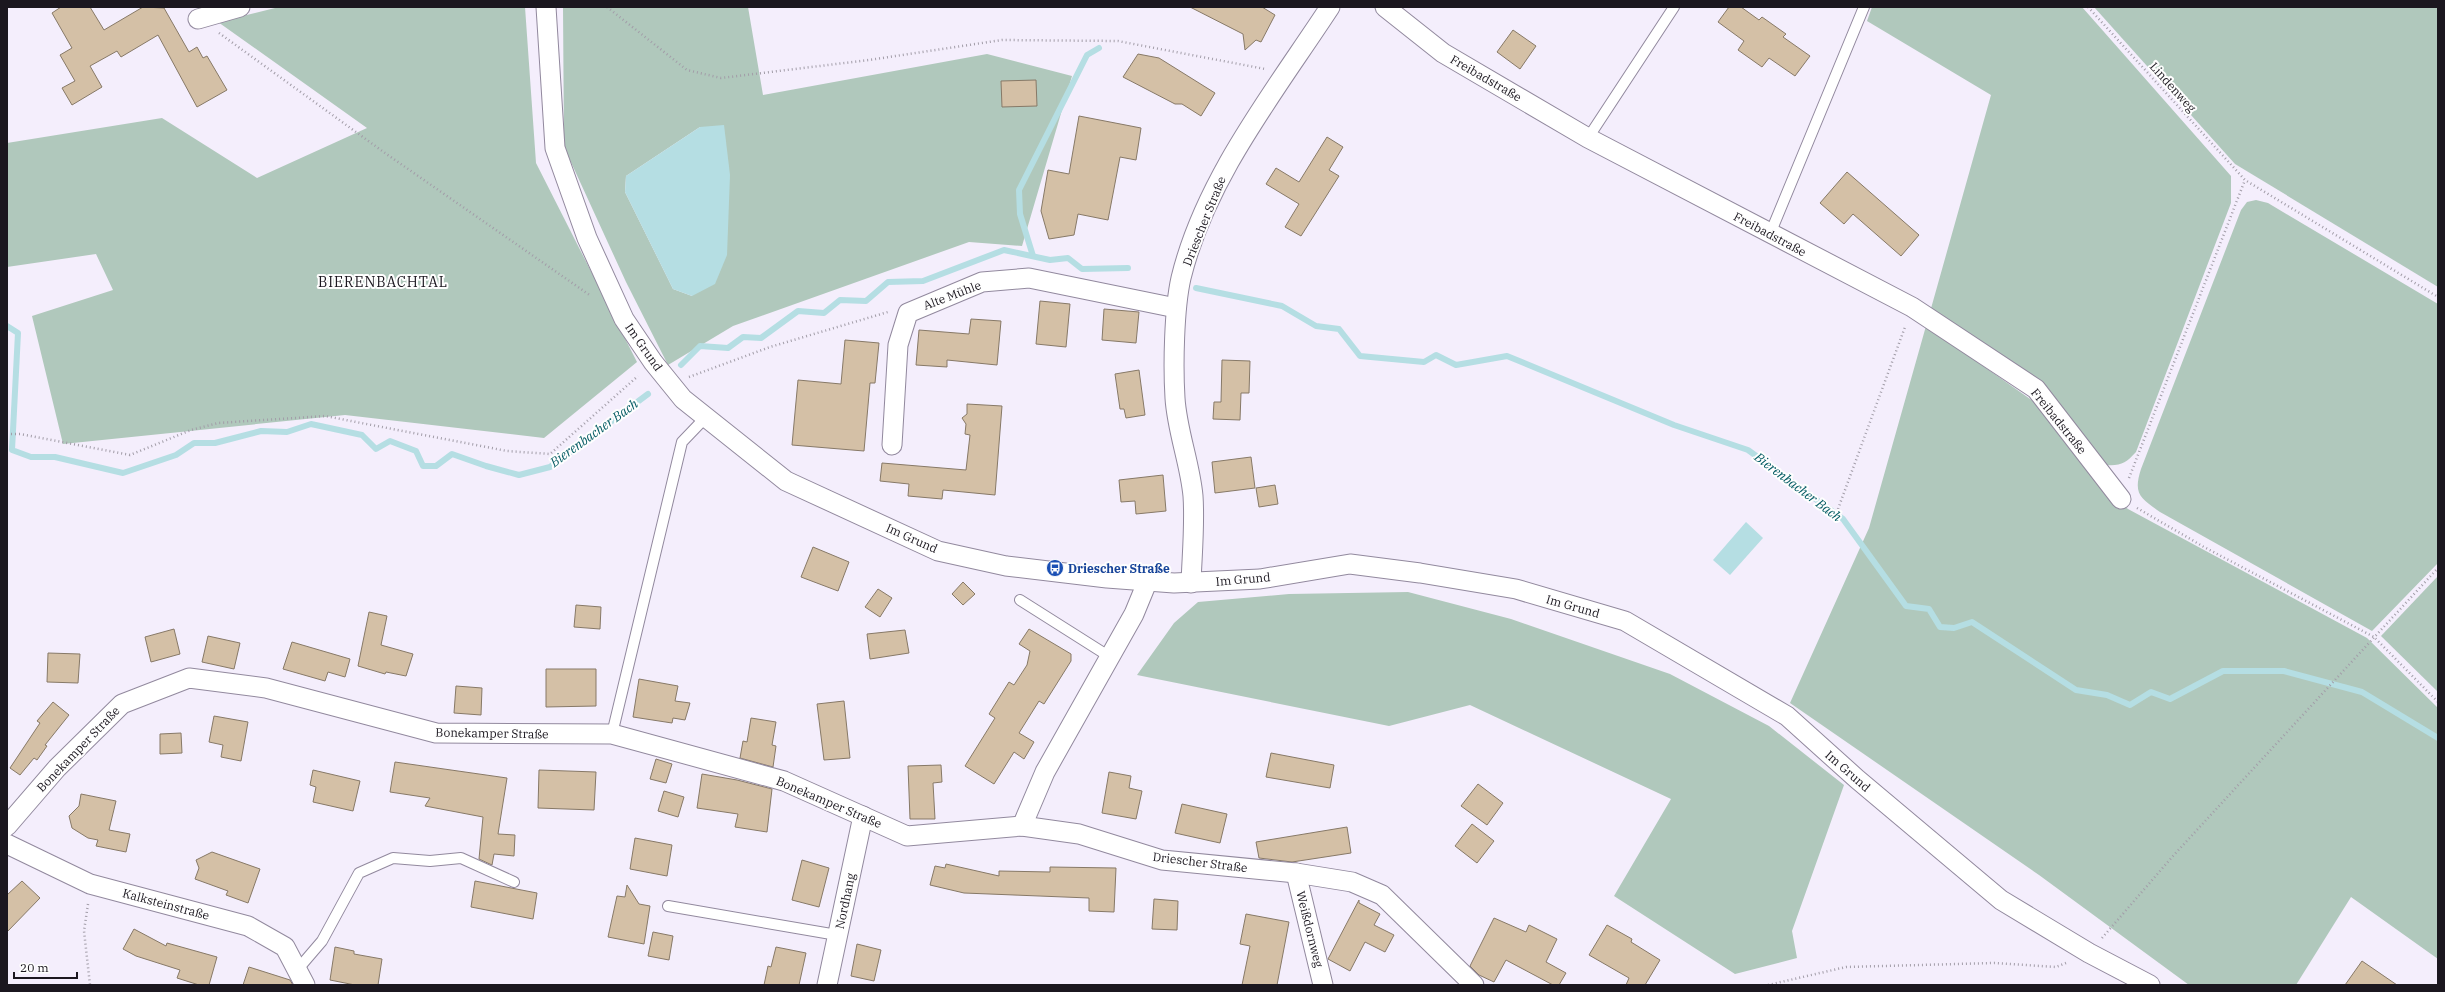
<svg xmlns="http://www.w3.org/2000/svg" width="2445" height="992" font-family="'IBM Plex Serif',serif">
  <rect width="100%" height="100%" fill="#f4eefc"/>
  <!-- green -->
  <g fill="#b0c8bc" fill-rule="evenodd">
    <path d="M279 7H525L536 163 637 362 544 438 345 415 63 444 32 316 113 290 96 254 7 267V143L162 118 257 178 367 128 218 22Z"/>
    <path d="M563 7H748L763 95 987 54 1072 76 1022 246 969 242 733 326 668 365 626 282 564 147ZM700 127 692 296 673 289 625 192 626 176Z"/>
    <path d="M1872 7H2082L2231 176V203L2136 452C2126 463 2121 466 2106 465L2087 444 1930 312 1991 95 1867 21Z"/>
    <path d="M2094 7H2438V287L2235 164Z"/>
    <path d="M2256 200 2268 203 2438 304V563L2372 631 2160 512C2140 498 2133 494 2141 469L2241 210 2247 202Z"/>
    <path d="M1926 326 2033 401 2110 494 2128 509 2367 638 2438 708V959L2351 897 2296 985H2189L2039 875 1790 703 1869 528Z"/>
    <path d="M2438 576V692L2381 636Z"/>
    <path d="M1408 592 1511 619 1670 674 1769 726 1844 785 1792 931 1797 958 1735 974 1614 896 1671 799 1470 705 1389 726 1137 675 1174 623 1198 602 1289 594Z"/>
  </g>
  <!-- water -->
  <g fill="#b5dee3">
    <path d="M724 125 730 175 727 255 715 284 692 296 673 289 625 192 626 176 700 127Z"/>
    <path d="M1746 522 1763 538 1730 575 1713 560Z"/>
  </g>
  <g fill="none" stroke-linecap="round" stroke-linejoin="round">
    <!-- stream -->
    <g stroke="#b5dee3" stroke-width="6">
      <path d="M1033 256 1020 214 1019 190 1087 55 1099 48"/>
      <path d="M1196 288 1282 306 1316 326 1339 329 1360 356 1424 362 1436 355 1456 365 1507 356 1674 425 1748 450 1843 519 1906 606 1929 609 1940 627 1954 628 1972 622 2076 690 2107 695 2130 705 2151 692 2170 699 2223 671H2284L2362 692 2438 738"/>
      <path d="M7 326 18 333 12 450 31 457H55L123 473 176 455 194 443H215L261 431 287 432 311 424 362 435 376 449 390 441 416 451 423 466H436L452 454 486 466 519 475 550 467 648 394"/>
      <path d="M681 365 700 346 728 348 743 337 761 338 798 311 824 313 840 300 866 301 888 282 923 281 1004 250 1050 260 1068 258 1082 269 1128 268"/>
    </g>
  </g>
  <!-- building -->
  <g fill="#d4c0a6" stroke="#877967">
    <path d="M61 7H90L104 30 143 7 164 8 189 52 197 47 203 58 207 56 227 90 197 107 158 35 121 57 117 51 90 66 102 87 72 105 62 88 75 81 60 55 72 48 52 13Z"/>
    <path d="M1190 7H1262L1275 15 1261 42 1256 40 1245 50 1243 34Z"/>
    <path d="M1729 7H1741L1759 20 1762 17 1786 34 1783 37 1810 56 1795 76 1769 58 1762 67 1738 50 1744 41 1718 22Z"/>
    <path d="M1513 30 1536 46 1520 69 1497 52Z"/>
    <path d="M1138 54 1159 58 1215 93 1201 116 1182 104H1175L1123 77Z"/>
    <path d="M1036 80 1037 106 1002 107 1001 81Z"/>
    <path d="M1079 116 1141 128 1136 160 1120 157 1108 220 1078 214 1074 235 1049 239 1041 211 1048 170 1069 174Z"/>
    <path d="M1327 137 1343 147 1329 170 1339 176 1301 236 1285 227 1299 204 1266 184 1276 168 1299 182Z"/>
    <path d="M1847 172 1919 235 1901 256 1853 214 1844 224 1820 203Z"/>
    <path d="M1040 301 1070 304 1066 347 1036 344Z"/>
    <path d="M1104 309 1139 312 1136 343 1102 340Z"/>
    <path d="M971 319 1001 321 997 365 947 360V367L916 365 919 330 969 334Z"/>
    <path d="M845 340 879 343 875 383H870L864 451 792 445 798 380 841 384Z"/>
    <path d="M1222 360 1250 361 1249 393H1241L1240 420 1213 419 1214 402H1221Z"/>
    <path d="M1139 370 1145 415 1126 418 1124 409H1120L1115 374Z"/>
    <path d="M967 404 1002 406 995 495 943 490 942 499 908 496 909 484 880 481 882 463 966 470 970 435 965 434 966 424 962 418 967 414Z"/>
    <path d="M1251 457 1255 488 1215 493 1212 462Z"/>
    <path d="M1163 475 1166 511 1136 514 1135 501 1121 502 1119 480Z"/>
    <path d="M1275 485 1278 504 1259 507 1256 488Z"/>
    <path d="M813 547 849 562 838 591 801 577Z"/>
    <path d="M963 582 975 594 963 605 952 594Z"/>
    <path d="M878 589 892 598 880 617 865 607Z"/>
    <path d="M576 605 601 607 600 629 574 627Z"/>
    <path d="M369 612 387 616 381 645 413 654 406 676 386 672 385 674 358 666Z"/>
    <path d="M174 629 180 654 151 662 145 637Z"/>
    <path d="M1029 629 1071 654V661L1044 704 1039 701 1019 733 1034 742 1024 759 1014 752 994 784 965 766 995 718 989 714 1009 682 1014 685 1027 665 1030 651 1019 644Z"/>
    <path d="M905 630 909 653 870 659 867 634Z"/>
    <path d="M208 636 240 643 234 669 202 662Z"/>
    <path d="M292 642 350 659 345 677 328 672 325 681 283 669Z"/>
    <path d="M48 653 80 654 78 683 47 682Z"/>
    <path d="M546 669H596V706L546 707Z"/>
    <path d="M639 679 678 686 675 701 690 703 685 720 673 718 672 723 633 717Z"/>
    <path d="M456 686 482 688 481 715 454 713Z"/>
    <path d="M844 701 850 758 824 760 817 704Z"/>
    <path d="M53 702 69 715 45 745 47 746 37 760 34 758 20 775 10 768 40 723 37 721Z"/>
    <path d="M214 716 248 722 241 761 221 757 223 745 209 742Z"/>
    <path d="M751 718 776 722 772 745 776 746 773 767 740 758 743 741 747 742Z"/>
    <path d="M181 733 182 753 160 754V734Z"/>
    <path d="M1271 753 1334 765 1330 788 1266 777Z"/>
    <path d="M656 759 672 764 666 783 650 779Z"/>
    <path d="M395 762 507 778 498 834 515 835 514 856 494 854 492 865 479 859 483 817 425 806 430 798 390 792Z"/>
    <path d="M941 765 942 782 933 783 935 819H910L908 766Z"/>
    <path d="M313 770 360 781 353 811 313 802 316 787 310 785Z"/>
    <path d="M539 770 596 772 594 810 538 808Z"/>
    <path d="M1109 772 1131 776 1129 788 1142 791 1136 819 1102 813Z"/>
    <path d="M702 774 737 780 772 789 767 832 735 827 738 814 697 808Z"/>
    <path d="M1478 784 1503 803 1487 825 1461 806Z"/>
    <path d="M664 791 684 797 678 817 658 811Z"/>
    <path d="M81 794 116 801 109 830 130 834 126 852 96 846 98 840 88 838 72 828 69 816 79 806Z"/>
    <path d="M1182 804 1227 814 1220 843 1175 833Z"/>
    <path d="M1472 824 1494 841 1477 863 1455 846Z"/>
    <path d="M1347 827 1351 853 1292 862 1259 858 1256 842Z"/>
    <path d="M635 838 672 845 667 876 630 869Z"/>
    <path d="M212 852 260 869 248 903 226 895 228 891 195 879 199 868 196 860Z"/>
    <path d="M802 860 829 868 819 907 792 900Z"/>
    <path d="M946 864 999 876V871L1050 872V867L1116 868 1114 912 1089 911V898L964 893 930 885 935 866 945 868Z"/>
    <path d="M22 881 40 898 7 932V895Z"/>
    <path d="M475 881 537 893 533 919 471 907Z"/>
    <path d="M627 885 639 904 650 906 644 944 608 937 617 896 625 897Z"/>
    <path d="M1154 899 1178 901 1177 930 1152 929Z"/>
    <path d="M1359 900V903L1380 914 1374 925 1394 935 1385 952 1365 942 1350 971 1328 959Z"/>
    <path d="M1246 914 1289 922 1277 985H1242L1250 946 1240 944Z"/>
    <path d="M1494 918 1526 932 1529 925 1557 939 1546 962 1566 973 1559 985H1553L1506 960 1494 982 1479 975 1470 966Z"/>
    <path d="M1607 925 1632 939 1631 942 1660 960 1645 985H1626L1629 978 1589 955Z"/>
    <path d="M134 929 166 946 167 943 217 957 209 985H199L177 978 180 970 136 956 123 949Z"/>
    <path d="M653 932 673 936 669 960 648 956Z"/>
    <path d="M857 944 881 950 874 981 851 976Z"/>
    <path d="M335 947 354 951V954L382 959 378 985H355L330 980Z"/>
    <path d="M776 947 806 953 799 985H764L768 966 771 967Z"/>
    <path d="M2362 961 2397 985H2345Z"/>
    <path d="M249 967 290 980 293 985H243Z"/>
  </g>
  <g fill="none" stroke-linecap="round" stroke-linejoin="round">
    <!-- service casing -->
    <g stroke="#92899e" stroke-width="12">
      <g id="service">
        <path d="M1588 138 1674 7"/>
        <path d="M1770 234 1864 7"/>
        <path d="M1020 600 1110 657"/>
        <path d="M612 734 682 442 705 418"/>
        <path d="M668 906 837 935"/>
        <path d="M298 969 322 941 359 873 393 858 430 861 461 858 514 882"/>
      </g>
    </g>
    <!-- minor casing -->
    <g stroke="#92899e" stroke-width="21">
      <g id="minor">
        <path d="M546 7 555 148 587 238 624 319 653 362 683 399 786 481 938 551 1006 566 1107 578 1174 583 1260 579 1350 564 1420 573 1516 589 1625 621 1787 716 1857 779 2001 900 2089 953 2150 985"/>
        <path d="M1385 7 1443 53 1588 138 1912 307 2036 389 2121 499"/>
        <path d="M198 19 240 7"/>
        <path d="M892 445 898 345 908 313 982 282 1029 278 1176 308"/>
        <path d="M1191 583C1192 555 1195 524 1193 496 1190 463 1177 431 1175 398 1173 366 1174 309 1181 278 1205 179 1275 91 1330 7"/>
        <path d="M7 826 57 768 122 704 189 678 266 688 436 733 612 734 784 781 907 836 1022 826 1079 834 1162 860 1296 873 1352 882 1382 895 1474 985"/>
        <path d="M1022 826 1045 772 1134 614 1148 580"/>
        <path d="M7 844 90 884 248 926 285 947 305 985"/>
        <path d="M1296 873 1323 985"/>
        <path d="M827 985 863 816"/>
      </g>
    </g>
    <!-- path -->
    <g stroke="#a29da8" stroke-width="2.5" stroke-dasharray="1 3" stroke-linecap="butt">
      <path d="M607 7 687 70 721 78 869 60 1002 40 1118 41 1265 69"/>
      <path d="M2088 7 2245 180 2438 297"/>
      <path d="M219 33 385 153 591 296"/>
      <path d="M689 377 770 347 888 312"/>
      <path d="M7 434H20L130 455 191 430 218 423 325 416 507 451 550 454 638 376"/>
      <path d="M2129 478 2245 180"/>
      <path d="M2137 508 2204 547 2374 637 2438 702"/>
      <path d="M1838 509 1905 327"/>
      <path d="M88 904 84 931 90 985"/>
      <path d="M2102 938 2173 856 2438 568"/>
      <path d="M1768 985 1846 967 1994 963 2056 967 2066 963"/>
    </g>
    <!-- service -->
    <use href="#service" stroke="#fff" stroke-width="10"/>
    <!-- minor -->
    <use href="#minor" stroke="#fff" stroke-width="19"/>
  </g>
  <!-- icons -->
  <defs>
    <g id="bus-disc" transform="scale(0.9)"><circle r="9.5" fill="#1a4fb4" stroke="#fefefe"/><path d="M-5-6H5V4H4V6H2V4H-2V6H-4V4H-5ZM-3.5-4V0h7V-4ZM-3.5 1.2v1.5H-2V1.2ZM2 1.2v1.5H3.5V1.2Z" fill="#fff"/></g>
  </defs>
  <g fill-rule="evenodd">
    <use href="#bus-disc" x="1055" y="568"/>
  </g>
  <g text-anchor="middle" dominant-baseline="central" stroke-width="4" stroke-linejoin="round" paint-order="stroke">
    <!-- street labels -->
    <g font-size="12" fill="#1b171f" stroke="#fefefe">
      <text transform="translate(1486 78) rotate(30)">Freibadstraße</text>
      <text transform="translate(2173 87) rotate(48)">Lindenweg</text>
      <text transform="translate(1204 221) rotate(-68)">Driescher Straße</text>
      <text transform="translate(1770 234) rotate(28)">Freibadstraße</text>
      <text transform="translate(952 295) rotate(-21)">Alte Mühle</text>
      <text transform="translate(644 347) rotate(55)">Im Grund</text>
      <text transform="translate(2059 421) rotate(51)">Freibadstraße</text>
      <text transform="translate(912 538) rotate(24)">Im Grund</text>
      <text transform="translate(1243 579) rotate(-5)">Im Grund</text>
      <text transform="translate(1573 606) rotate(16)">Im Grund</text>
      <text transform="translate(492 733) rotate(1)">Bonekamper Straße</text>
      <text transform="translate(78 749) rotate(-46)">Bonekamper Straße</text>
      <text transform="translate(1848 771) rotate(41)">Im Grund</text>
      <text transform="translate(829 802) rotate(23)">Bonekamper Straße</text>
      <text transform="translate(1200 862) rotate(7)">Driescher Straße</text>
      <text transform="translate(845 901) rotate(-78)">Nordhang</text>
      <text transform="translate(166 904) rotate(15)">Kalksteinstraße</text>
      <text transform="translate(1310 929) rotate(76)">Weißdornweg</text>
    </g>
    <!-- transit labels -->
    <g font-size="12" font-weight="bold" fill="#164399" stroke="#fefefe" text-anchor="start">
      <text x="1068" y="568">Driescher Straße</text>
    </g>
    <!-- water labels -->
    <g font-size="13" font-style="italic" fill="#025a62" stroke="#fefefe">
      <text transform="translate(594 433) rotate(-36)">Bierenbacher Bach</text>
      <text transform="translate(1798 487) rotate(37)">Bierenbacher Bach</text>
    </g>
    <!-- quarter labels -->
    <g font-size="14" letter-spacing="1" fill="#1b171f" stroke="#fefefe">
      <text x="383" y="282">BIERENBACHTAL</text>
    </g>
  </g>
  <!-- border -->
  <rect width="2445" height="992" fill="none" stroke="#1b171f" stroke-width="16"/>
  <!-- scale -->
  <path d="M14 972v6h63v-6" fill="none" stroke="#1b171f" stroke-width="2"/>
  <text x="20" y="972" font-size="12" fill="#1b171f" stroke="#fefefe" stroke-width="3" paint-order="stroke">20 m</text>
</svg>
